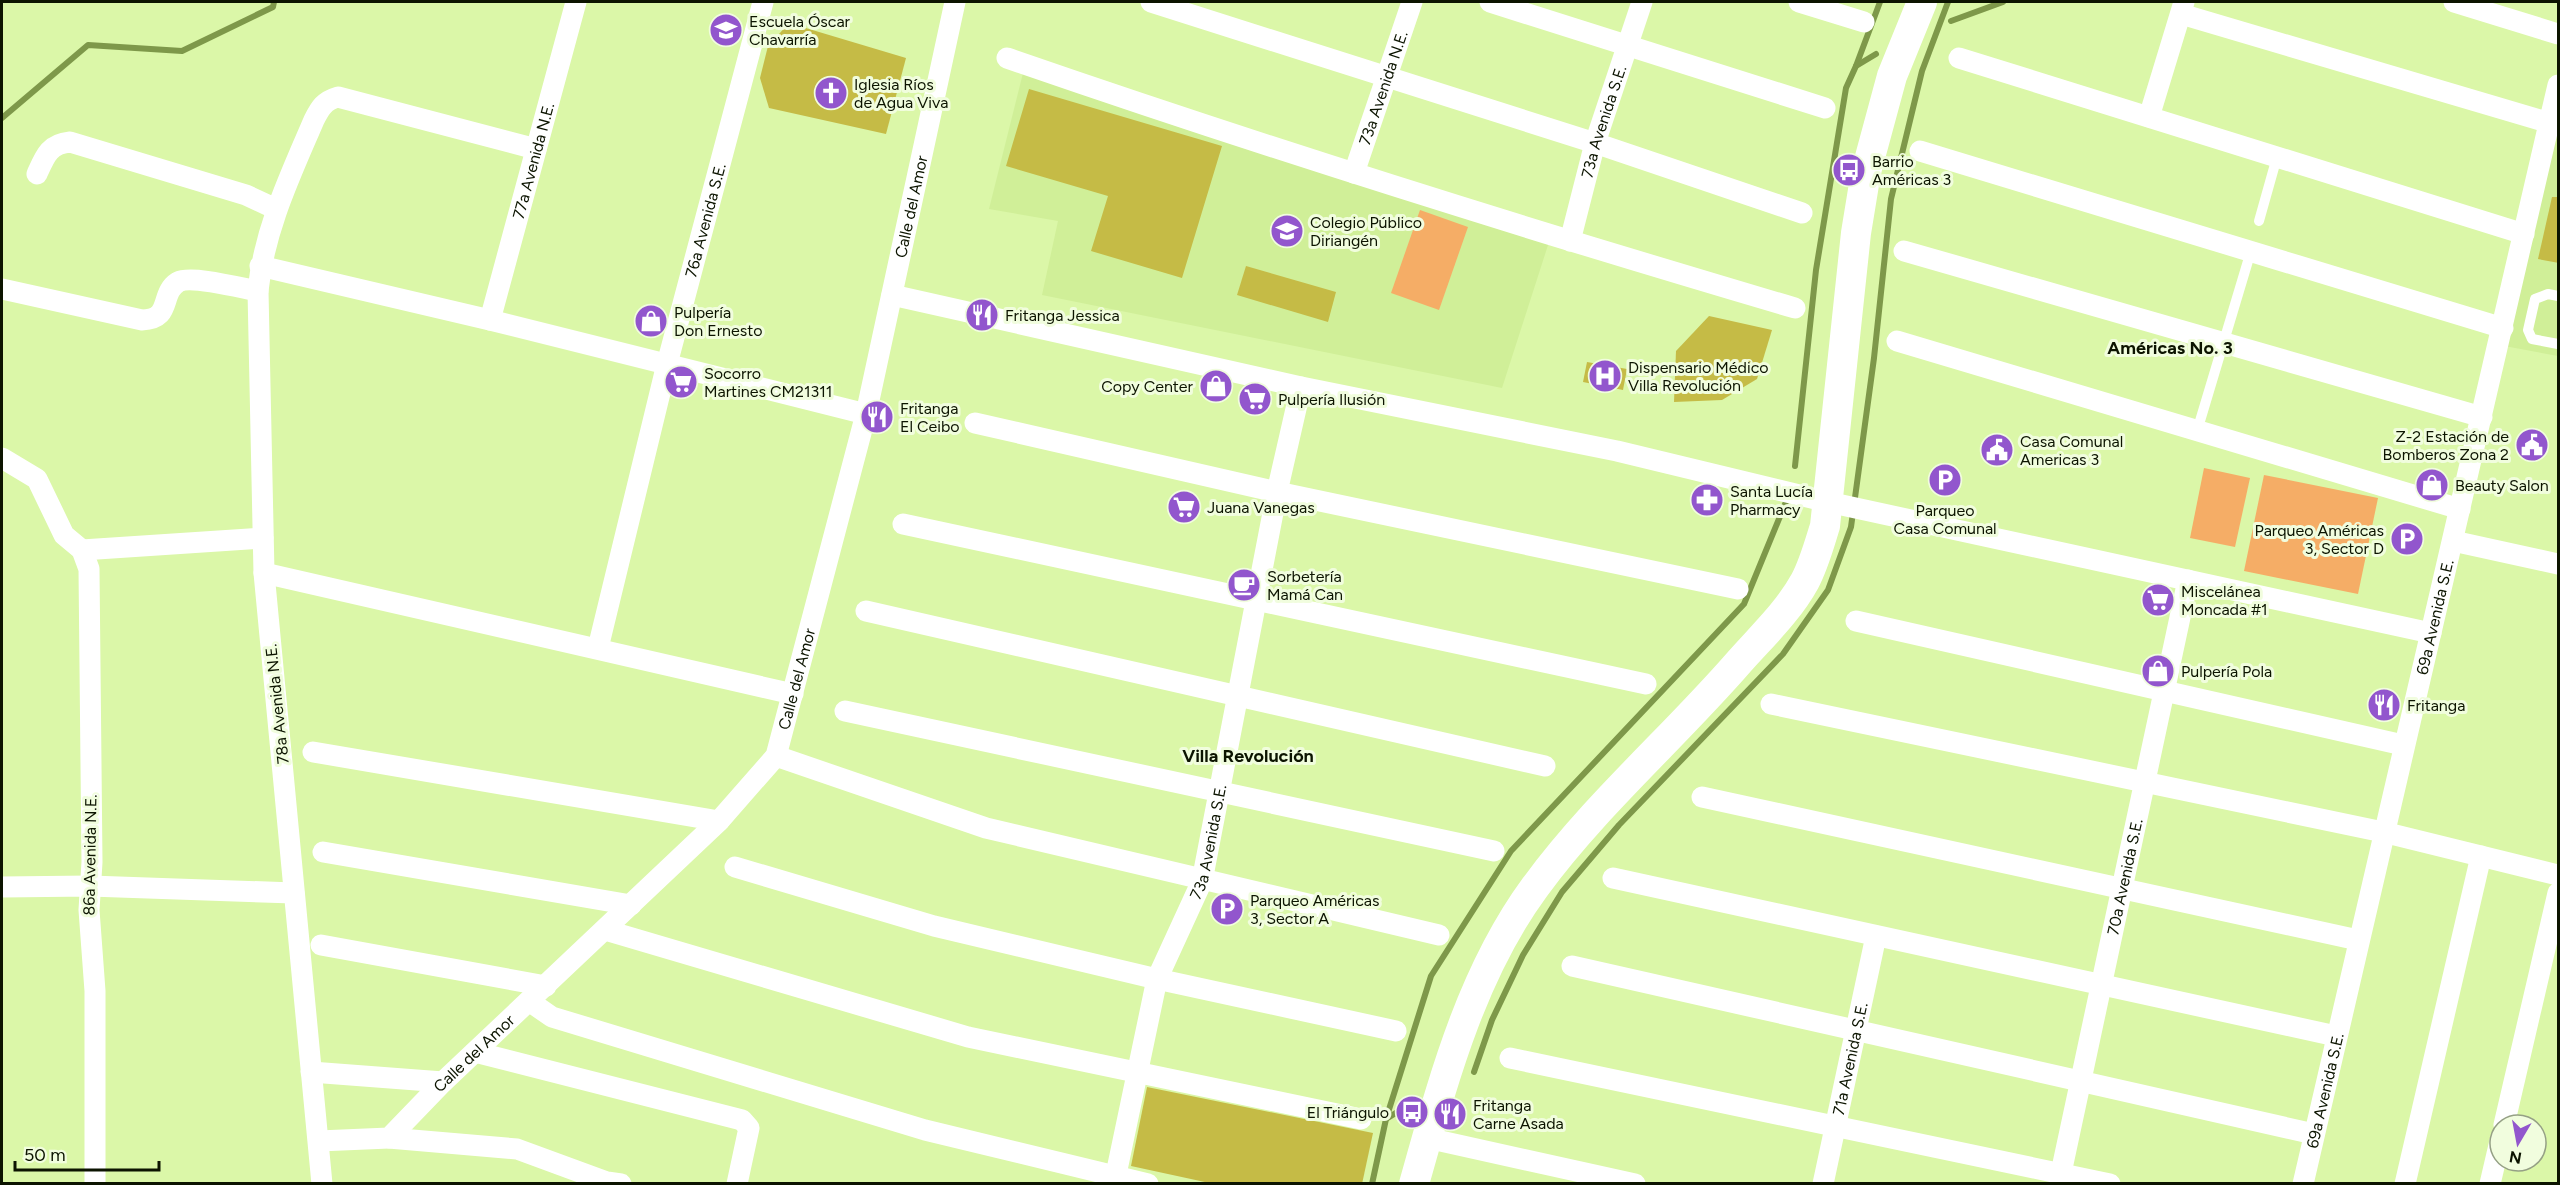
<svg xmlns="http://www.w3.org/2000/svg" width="2560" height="1185" font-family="Figtree,sans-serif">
  <rect width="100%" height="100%" fill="#dbf7a8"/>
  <!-- built -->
  <g fill="#d0ef98">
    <path d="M1024 69 1549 242 1502 388 1042 295 1058 221 989 209Z"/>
    <path d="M2558 90V356L2499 345Z"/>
  </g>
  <!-- green -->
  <g fill="#f5ad66">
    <path d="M1420 210 1468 227 1439 310 1391 293Z"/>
    <path d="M2204 468 2250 478 2235 547 2190 538Z"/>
    <path d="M2264 475 2378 498 2358 594 2244 571Z"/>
  </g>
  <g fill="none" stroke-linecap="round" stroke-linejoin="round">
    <!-- stream -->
    <g stroke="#7e984a" stroke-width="6">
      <path d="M1951 21 2003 2"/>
      <path d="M1856 66 1880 2"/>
      <path d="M2 118 88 45 182 51 273 7 274 2"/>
      <path d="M1795 466 1816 270 1846 88 1856 66 1876 54"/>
      <path d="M1474 1072 1492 1020 1523 955 1562 892 1619 825 1783 654 1828 590 1851 527 1874 358 1891 199 1922 71 1948 2"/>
      <path d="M1386 1119 1399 1111"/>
      <path d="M1372 1184 1386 1119 1431 976 1511 851 1744 604 1788 497"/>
    </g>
  </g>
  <!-- building -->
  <g fill="#c5bb46">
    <path d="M789 23 906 58 886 134 769 108 760 78 768 46Z"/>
    <path d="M1029 89 1222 146 1182 278 1091 251 1108 196 1006 166Z"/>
    <path d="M2552 197H2559V263L2538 259Z"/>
    <path d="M1246 266 1336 292 1328 322 1237 295Z"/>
    <path d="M1709 316 1772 330 1757 379 1722 400 1674 402 1676 351Z"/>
    <path d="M1587 362 1627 369 1623 390 1583 382Z"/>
    <path d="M1147 1087 1373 1133 1362 1184H1214L1131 1166Z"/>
  </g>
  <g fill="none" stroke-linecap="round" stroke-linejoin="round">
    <!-- lane -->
    <g stroke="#fff" stroke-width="10">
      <path d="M2259 221 2277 157"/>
      <path d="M2558 296 2548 294 2535 299 2528 330 2532 339 2558 344"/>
      <path d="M2197 431 2251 251"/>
    </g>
    <!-- street -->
    <g stroke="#fff" stroke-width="21">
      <path d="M1151 2 1595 143 1802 213"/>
      <path d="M1490 2 1825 108"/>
      <path d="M1799 2 1864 22"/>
      <path d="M2454 2 2558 34"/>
      <path d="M2181 14 2550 123"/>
      <path d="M1007 58C1267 148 1530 230 1795 308"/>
      <path d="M1959 58 2524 234"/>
      <path d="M2149 117 2184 2"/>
      <path d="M1920 151 2503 328"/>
      <path id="s1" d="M1354 173 1412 2"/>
      <path d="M37 174C45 156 49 144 70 142L246 195 276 209"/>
      <path id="s2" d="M1570 241 1595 143 1642 2"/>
      <path d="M1904 251 2482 417"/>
      <path d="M260 266 490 320 866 414"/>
      <path d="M2 289 142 320C173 319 159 294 178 282 191 275 241 288 258 291"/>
      <path d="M892 295 1301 387 1617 451 1828 502 2431 633"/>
      <path id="s3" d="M490 320 576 2"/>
      <path d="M1897 341 2460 509"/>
      <path d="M975 423 1277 492 1738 589"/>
      <path d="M2 458 37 479 64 535 82 550 89 569 92 862 89 910 95 991V1184"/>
      <path d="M903 524 1646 684"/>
      <path d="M2453 541 2558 564"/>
      <path d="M82 550 263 538"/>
      <path d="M264 573 793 694"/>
      <path d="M866 611 1545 766"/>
      <path d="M1856 621 2403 745"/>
      <path id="s4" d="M598 648 667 364 763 2"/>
      <path d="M1771 704 2383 832 2558 875"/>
      <path d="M845 711 1494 851"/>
      <path d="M313 752 719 821"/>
      <path d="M776 756 986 828 1439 935"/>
      <path d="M1702 797 2358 940"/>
      <path d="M323 852 631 905"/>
      <path d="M735 867 934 926 1157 979 1396 1031"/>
      <path d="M1613 878 2336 1036"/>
      <path d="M2 887 90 886 294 893"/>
      <path d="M605 930 968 1037 1361 1119"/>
      <path d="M321 945 546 986"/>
      <path d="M1572 966 2314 1134"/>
      <path d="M529 1001 552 1017 925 1130 1148 1184"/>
      <path d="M475 1052 742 1120 749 1128 737 1184"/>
      <path d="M1510 1058 2110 1184"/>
      <path d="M311 1072 443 1082"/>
      <path d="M2504 1125 2558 893"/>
      <path d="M389 1138 517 1149 607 1182 621 1184"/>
      <path d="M1427 1138 1635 1184"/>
      <path id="s5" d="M319 1141 389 1138 443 1082 719 821 776 756 866 414 955 2"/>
      <path id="s6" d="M2061 1173 2188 580"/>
      <path d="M322 1184 264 573 258 291C264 230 290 176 314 120 320 108 324 101 338 97L536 149"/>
      <path id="s7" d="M1114 1184 1157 979 1202 881 1277 492 1301 387"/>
      <path id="s8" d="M1823 1184 1876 936"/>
      <path id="s9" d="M2303 1184 2558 85"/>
      <path d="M2405 1184 2481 856"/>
      <path d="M2490 1184 2500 1141"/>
    </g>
    <!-- secondary -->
    <path stroke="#fff" stroke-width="30" d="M1414 1184C1443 1081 1471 974 1535 887 1595 805 1673 738 1739 662 1762 636 1788 612 1805 581 1814 564 1819 545 1825 526L1856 233 1866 172 1892 76 1922 2"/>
  </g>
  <!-- icons -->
  <defs>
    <g id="school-disc" transform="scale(1.725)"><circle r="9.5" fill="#9256cd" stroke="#f1fdde"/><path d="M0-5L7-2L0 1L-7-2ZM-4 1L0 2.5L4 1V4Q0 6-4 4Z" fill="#fff"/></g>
    <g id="church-disc" transform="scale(1.725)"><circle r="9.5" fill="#9256cd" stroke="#f1fdde"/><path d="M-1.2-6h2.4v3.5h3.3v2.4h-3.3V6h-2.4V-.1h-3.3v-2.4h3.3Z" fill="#fff"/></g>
    <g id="bus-disc" transform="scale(1.725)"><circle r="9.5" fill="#9256cd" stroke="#f1fdde"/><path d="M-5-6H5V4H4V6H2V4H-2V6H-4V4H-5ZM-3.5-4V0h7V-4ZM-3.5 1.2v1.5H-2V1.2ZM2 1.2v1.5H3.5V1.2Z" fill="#fff"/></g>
    <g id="restaurant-disc" transform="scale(1.725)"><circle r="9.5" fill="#9256cd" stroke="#f1fdde"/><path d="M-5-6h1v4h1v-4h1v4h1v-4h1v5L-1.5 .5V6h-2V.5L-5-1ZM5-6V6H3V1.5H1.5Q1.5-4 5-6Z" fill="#fff"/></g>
    <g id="shop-disc" transform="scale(1.725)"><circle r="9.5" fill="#9256cd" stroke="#f1fdde"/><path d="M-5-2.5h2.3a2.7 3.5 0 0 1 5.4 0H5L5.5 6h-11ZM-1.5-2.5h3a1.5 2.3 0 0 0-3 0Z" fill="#fff"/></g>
    <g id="hospital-disc" transform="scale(1.725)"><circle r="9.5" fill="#9256cd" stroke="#f1fdde"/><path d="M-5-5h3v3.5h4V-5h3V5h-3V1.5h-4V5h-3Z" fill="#fff"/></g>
    <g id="supermarket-disc" transform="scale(1.725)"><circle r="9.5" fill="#9256cd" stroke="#f1fdde"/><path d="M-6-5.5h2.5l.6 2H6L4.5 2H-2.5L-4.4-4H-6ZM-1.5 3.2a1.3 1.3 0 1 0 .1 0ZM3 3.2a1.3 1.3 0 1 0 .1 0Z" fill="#fff"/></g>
    <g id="civic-disc" transform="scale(1.725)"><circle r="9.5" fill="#9256cd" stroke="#f1fdde"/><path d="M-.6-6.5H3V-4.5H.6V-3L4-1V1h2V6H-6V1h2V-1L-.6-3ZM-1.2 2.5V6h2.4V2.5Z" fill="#fff"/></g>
    <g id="parking-disc" transform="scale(1.725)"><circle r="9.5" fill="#9256cd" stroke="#f1fdde"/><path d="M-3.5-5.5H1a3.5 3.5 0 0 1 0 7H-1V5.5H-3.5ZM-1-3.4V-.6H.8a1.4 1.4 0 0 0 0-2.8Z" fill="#fff"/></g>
    <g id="pharmacy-disc" transform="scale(1.725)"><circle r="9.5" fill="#9256cd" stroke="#f1fdde"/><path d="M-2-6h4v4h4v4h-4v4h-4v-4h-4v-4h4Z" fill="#fff"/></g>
    <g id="cafe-disc" transform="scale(1.725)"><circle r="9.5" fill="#9256cd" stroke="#f1fdde"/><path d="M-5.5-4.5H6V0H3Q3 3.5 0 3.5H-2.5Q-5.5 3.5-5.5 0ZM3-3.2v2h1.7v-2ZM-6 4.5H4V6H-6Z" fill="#fff"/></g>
  </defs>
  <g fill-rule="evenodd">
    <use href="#school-disc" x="726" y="30"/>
    <use href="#church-disc" x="831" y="93"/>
    <use href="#bus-disc" x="1849" y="170"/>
    <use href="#school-disc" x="1287" y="231"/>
    <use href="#restaurant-disc" x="982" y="315"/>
    <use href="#shop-disc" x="651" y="321"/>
    <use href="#hospital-disc" x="1605" y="376"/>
    <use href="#supermarket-disc" x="681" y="382"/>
    <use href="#shop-disc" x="1216" y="386"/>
    <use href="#supermarket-disc" x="1255" y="399"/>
    <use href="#restaurant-disc" x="877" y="417"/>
    <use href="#civic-disc" x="2532" y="445"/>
    <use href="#civic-disc" x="1997" y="450"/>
    <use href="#parking-disc" x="1945" y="480"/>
    <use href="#shop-disc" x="2432" y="485"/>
    <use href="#pharmacy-disc" x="1707" y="500"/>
    <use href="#supermarket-disc" x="1184" y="507"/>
    <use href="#parking-disc" x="2407" y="539"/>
    <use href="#cafe-disc" x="1244" y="585"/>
    <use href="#supermarket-disc" x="2158" y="600"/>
    <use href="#shop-disc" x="2158" y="671"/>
    <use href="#restaurant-disc" x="2384" y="705"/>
    <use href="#parking-disc" x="1227" y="909"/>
    <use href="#bus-disc" x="1412" y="1112"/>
    <use href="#restaurant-disc" x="1450" y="1114"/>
  </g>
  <g text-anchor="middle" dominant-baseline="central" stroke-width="6" stroke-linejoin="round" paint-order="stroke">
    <!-- poi labels -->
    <g font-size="16" fill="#0c1400" stroke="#f1fdde" text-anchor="start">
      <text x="749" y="21">Escuela Óscar<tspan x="749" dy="18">Chavarría</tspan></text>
      <text x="854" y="84">Iglesia Ríos<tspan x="854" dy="18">de Agua Viva</tspan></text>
      <text x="1872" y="161">Barrio<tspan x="1872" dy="18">Américas 3</tspan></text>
      <text x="1310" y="222">Colegio Público<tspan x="1310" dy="18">Diriangén</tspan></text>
      <text x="674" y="312">Pulpería<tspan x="674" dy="18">Don Ernesto</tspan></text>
      <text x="1005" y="315">Fritanga Jessica</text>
      <text x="1628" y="367">Dispensario Médico<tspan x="1628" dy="18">Villa Revolución</tspan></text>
      <text x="704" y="373">Socorro<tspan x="704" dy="18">Martines CM21311</tspan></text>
      <text x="1193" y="386" text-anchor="end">Copy Center</text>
      <text x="1278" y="399">Pulpería Ilusión</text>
      <text x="900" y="408">Fritanga<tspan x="900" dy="18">El Ceibo</tspan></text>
      <text x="2509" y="436" text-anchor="end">Z-2 Estación de<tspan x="2509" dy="18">Bomberos Zona 2</tspan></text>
      <text x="2020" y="441">Casa Comunal<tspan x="2020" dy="18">Americas 3</tspan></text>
      <text x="2455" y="485">Beauty Salon</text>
      <text x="1730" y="491">Santa Lucía<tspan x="1730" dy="18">Pharmacy</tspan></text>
      <text x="1207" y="507">Juana Vanegas</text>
      <text x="1945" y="510" text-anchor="middle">Parqueo<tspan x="1945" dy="18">Casa Comunal</tspan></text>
      <text x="2384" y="530" text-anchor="end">Parqueo Américas<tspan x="2384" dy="18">3, Sector D</tspan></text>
      <text x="1267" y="576">Sorbetería<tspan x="1267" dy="18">Mamá Can</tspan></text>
      <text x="2181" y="591">Miscelánea<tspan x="2181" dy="18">Moncada #1</tspan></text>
      <text x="2181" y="671">Pulpería Pola</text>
      <text x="2407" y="705">Fritanga</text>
      <text x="1250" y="900">Parqueo Américas<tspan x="1250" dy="18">3, Sector A</tspan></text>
      <text x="1473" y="1105">Fritanga<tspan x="1473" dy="18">Carne Asada</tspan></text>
      <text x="1389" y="1112" text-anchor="end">El Triángulo</text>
    </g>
    <!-- street labels -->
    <g font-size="16" fill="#0c1400" stroke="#f1fdde">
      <text stroke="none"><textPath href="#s1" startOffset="90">73a Avenida N.E.</textPath></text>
      <text stroke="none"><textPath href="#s2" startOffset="124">73a Avenida S.E.</textPath></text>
      <text stroke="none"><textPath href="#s3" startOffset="165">77a Avenida N.E.</textPath></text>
      <text stroke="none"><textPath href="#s5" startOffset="1180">Calle del Amor</textPath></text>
      <text stroke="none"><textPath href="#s4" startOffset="441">76a Avenida S.E.</textPath></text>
      <text stroke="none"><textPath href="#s9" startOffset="582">69a Avenida S.E.</textPath></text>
      <text stroke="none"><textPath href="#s5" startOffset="694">Calle del Amor</textPath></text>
      <text transform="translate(277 704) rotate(-96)">78a Avenida N.E.</text>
      <text stroke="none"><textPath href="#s7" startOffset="357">73a Avenida S.E.</textPath></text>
      <text transform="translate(90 855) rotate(-89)">86a Avenida N.E.</text>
      <text stroke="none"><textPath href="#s6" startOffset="303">70a Avenida S.E.</textPath></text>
      <text stroke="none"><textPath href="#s5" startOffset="190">Calle del Amor</textPath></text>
      <text stroke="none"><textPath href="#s8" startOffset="128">71a Avenida S.E.</textPath></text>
      <text stroke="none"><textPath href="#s9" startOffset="96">69a Avenida S.E.</textPath></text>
    </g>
    <!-- neighbourhood labels -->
    <g font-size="18" font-weight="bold" fill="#0c1400" stroke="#f1fdde">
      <text x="2170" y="348">Américas No. 3</text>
      <text x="1248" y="756">Villa Revolución</text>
    </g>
  </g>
  <!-- border -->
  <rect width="2560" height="1185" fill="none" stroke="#0c1400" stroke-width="6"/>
  <!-- north arrow -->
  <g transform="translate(2518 1143) rotate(190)"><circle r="28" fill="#f1fdde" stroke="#95a085" stroke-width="1.5"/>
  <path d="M0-4.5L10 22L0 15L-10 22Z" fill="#9256cd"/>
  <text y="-9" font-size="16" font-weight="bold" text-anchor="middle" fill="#0c1400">N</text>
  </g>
  <!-- scale -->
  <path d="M15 1161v9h144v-9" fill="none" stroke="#0c1400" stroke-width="3"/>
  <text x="24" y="1161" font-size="18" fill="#0c1400" stroke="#f1fdde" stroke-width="4.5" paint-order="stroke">50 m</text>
</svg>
